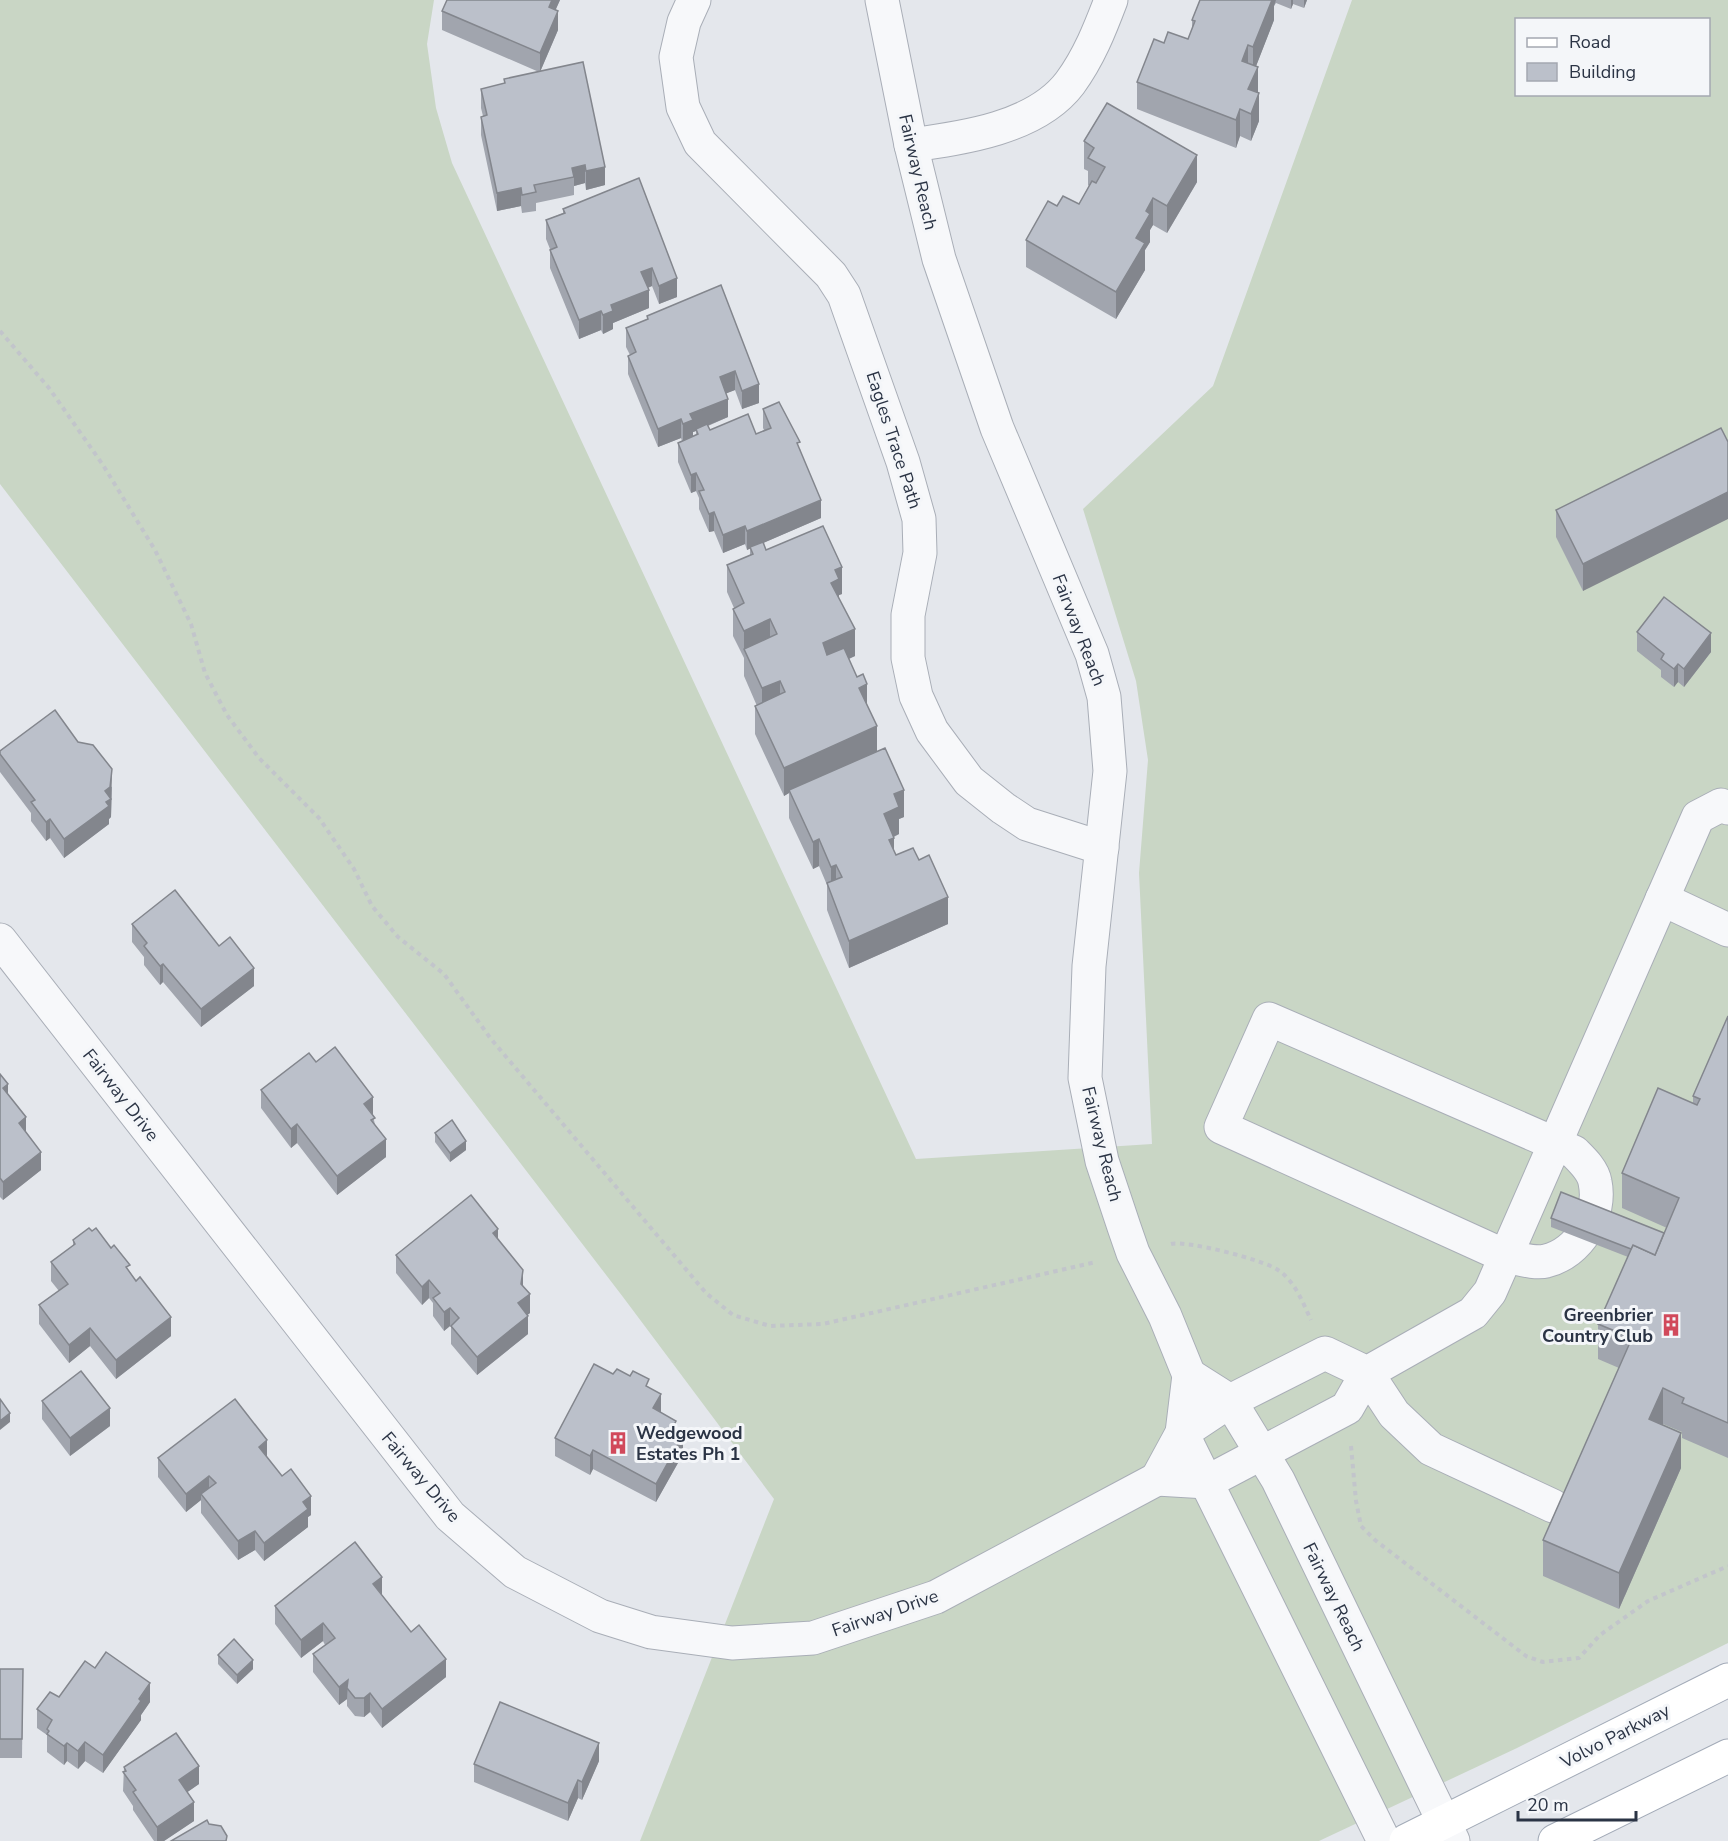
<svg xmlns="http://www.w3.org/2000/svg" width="1728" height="1841" font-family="'Nunito Sans',sans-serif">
  <rect width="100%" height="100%" fill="#e4e7ec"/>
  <!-- grass -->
  <path fill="#c9d6c5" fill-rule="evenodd" d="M0 0H434L427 44 436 108 452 163 916 1159 1152 1144 1139 873 1148 760 1136 681 1083 509 1213 386 1352 0H1728V1643L1517 1748 1319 1841H640L774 1499 623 1297 0 484ZM1516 20H1708V94H1516Z"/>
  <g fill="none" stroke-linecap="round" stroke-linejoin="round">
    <!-- minor casing -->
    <g stroke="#a9aeb7" stroke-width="35">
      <g id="minor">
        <path d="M694 0 684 22 676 57 683 107 700 143 831 275 844 295 903 462 919 519 920 553 908 615V658L916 696 932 731 969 781 1003 808 1027 824 1102 848"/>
        <path d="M882 0 911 145 939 259 997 428 1092 654 1104 697 1110 771 1089 966 1085 1078 1102 1161 1124 1227 1133 1253 1165 1316 1189 1375"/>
        <path d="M911 145C963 138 1036 128 1070 83 1089 57 1100 29 1111 0"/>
        <path d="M1662 899 1728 930"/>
        <path d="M0 940 450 1516 515 1572 600 1616 651 1632 732 1643 813 1638 936 1597 1157 1479"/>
        <path d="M1269 1019 1574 1152C1582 1160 1593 1170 1595 1182 1602 1215 1579 1253 1546 1261 1535 1264 1517 1258 1505 1256L1221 1127Z"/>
        <path d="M1553 1506 1431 1449 1394 1414 1367 1373 1325 1353 1230 1401 1182 1433 1157 1479 1207 1482 1347 1408 1367 1373 1473 1313 1490 1292 1698 817 1721 805 1728 808"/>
        <path d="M1384 1841 1182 1433 1189 1375 1230 1401 1278 1480 1453 1841"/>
      </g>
    </g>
    <!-- major casing -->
    <g stroke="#a3abb8" stroke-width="35">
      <g id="major">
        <path d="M1406 1841 1728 1680"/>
        <path d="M1555 1841 1728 1756"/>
      </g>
    </g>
    <!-- path -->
    <g stroke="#c2c5cb" stroke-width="4" stroke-dasharray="4.5 4.5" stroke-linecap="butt">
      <path d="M0 331 49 388 103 465 155 550 191 624 205 673 227 715 259 758 319 818 354 869 372 906 398 937 444 974 491 1039 706 1293 733 1315 770 1326 823 1324 1096 1262"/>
      <path d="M1171 1244C1187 1240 1264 1260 1278 1270 1295 1281 1303 1303 1311 1320"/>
      <path d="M1351 1446 1356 1501 1361 1526 1375 1540 1526 1656 1543 1662 1579 1658 1600 1635 1648 1601 1728 1566"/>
    </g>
    <!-- minor -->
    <use href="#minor" stroke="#f7f8fa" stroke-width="33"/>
    <!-- major -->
    <use href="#major" stroke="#fff" stroke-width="33"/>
  </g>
  <!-- wall -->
  <g fill="#a1a5ae" fill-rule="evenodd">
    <path d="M447 0H560L555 10 558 30 540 72 605 185 586 190 585 183 574 186V195L536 203V211L522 213 521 206 497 211 481 135V117L483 116 481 108V89L504 84V79L539 72 442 30V11Z"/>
    <path d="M1200 0H1307L1304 8 1293 4 1291 9 1276 3 1274 6V20L1256 66 1259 121 1251 141 1240 136 1236 148 1137 109V82L1164 43 1188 39 1192 29V20Z"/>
    <path d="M1084 141 1197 182 1167 233 1153 225 1150 230V242L1145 250V270L1116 319 1026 267V240L1079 204 1089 186 1088 185V171L1084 169Z"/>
    <path d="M639 178 677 297 659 304 652 286 648 288 649 308 613 323V329L603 334 601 330 579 339 550 268V249L546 239V220L563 213V209Z"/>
    <path d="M721 285 759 403 742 409 735 390 726 393 728 417 708 426 710 430 756 434 764 430 763 428V409L800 449 821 518 763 543 766 550 842 594 839 595V598L855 656 849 659 867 706 877 752 904 817 899 819V834L894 837V851L896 855 948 924 849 968 827 910V885L819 866 813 869 789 818V793L784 796 755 734V706H757L744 676V658L733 636V609L734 608 727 592V565L750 555V548L747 550 745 544 723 553 714 531 709 532 699 509V498L696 491 691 493 678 462V443L682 441 681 438 658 447 628 374V356L630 355 626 347V328L647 320V316ZM696 431V435L693 437V432Z"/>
    <path d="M1721 428 1583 591 1556 537V510Z"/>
    <path d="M1637 632 1711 652 1684 687 1678 682 1674 687 1661 677V670L1637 651Z"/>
    <path d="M0 751 112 787 111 817 109 819V824L64 858 50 838 46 841 31 821V813L0 772Z"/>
    <path d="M132 924 219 946 254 986 201 1027 163 982 160 985 144 965V957L132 942Z"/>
    <path d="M1728 1016V1458L1682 1438V1432L1663 1424 1662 1425 1681 1468 1619 1609 1543 1576V1540L1619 1368 1598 1359V1324L1628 1257 1551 1227V1218L1664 1233 1667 1228 1622 1208V1173L1693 1103V1096Z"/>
    <path d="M316 1062 373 1115 375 1125 386 1157 337 1195 297 1143 291 1148 261 1108V1090Z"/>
    <path d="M0 1074 8 1094 26 1132 41 1170 3 1200 0 1197Z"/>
    <path d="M435 1133 466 1150 450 1162 435 1142Z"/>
    <path d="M73 1240 130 1272 171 1336 116 1379 90 1346 69 1363 39 1324V1305L59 1291 51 1281V1262L73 1246Z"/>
    <path d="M498 1240 523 1285 530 1313 527 1315 528 1334 477 1375 451 1344V1327L450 1326 444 1331 433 1316V1303L429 1298 422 1305 396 1273V1255Z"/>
    <path d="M613 1374 649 1387 661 1413 676 1431 683 1454 656 1502 593 1469 590 1475 555 1456V1438Z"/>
    <path d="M42 1401 110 1426 70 1456 42 1419Z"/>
    <path d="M267 1457 311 1515 308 1517V1527L264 1561 255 1550 238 1560 201 1513V1500L186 1512 158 1477V1458Z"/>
    <path d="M382 1595 446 1677 382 1728 370 1712 364 1717 355 1716 347 1706V1699L339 1705 313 1672V1654L325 1645 323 1641 301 1658 275 1624V1606Z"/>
    <path d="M218 1655 253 1669 237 1684 218 1664Z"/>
    <path d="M95 1668 150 1702 141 1715V1720L103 1773 85 1761 78 1769 67 1761 64 1765 47 1752V1735L37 1728V1709L59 1697Z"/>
    <path d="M0 1669H23L22 1758H0Z"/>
    <path d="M599 1761 582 1800 578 1798 568 1821 474 1782V1764Z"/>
    <path d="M124 1767 199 1784 187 1792 194 1821 164 1841H154L133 1810V1806L123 1791Z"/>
  </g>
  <!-- shaded-wall -->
  <g fill="#83868d">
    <path d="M552 0H560L549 25V7Z"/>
    <path d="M1270 0H1276L1274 6V20L1253 74V47Z"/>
    <path d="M1291 0H1293V4L1291 9Z"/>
    <path d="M1304 0H1307L1304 8Z"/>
    <path d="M558 11V30L540 72V53Z"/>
    <path d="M1248 45V72L1242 61Z"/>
    <path d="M1258 67V94L1248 89Z"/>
    <path d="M1259 93V121L1251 141V114Z"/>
    <path d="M1240 109V136L1236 148V120Z"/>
    <path d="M1197 155V182L1167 233V206Z"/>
    <path d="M585 165V183L574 186V177L572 168Z"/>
    <path d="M605 167V185L586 190V171Z"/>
    <path d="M521 188V206L497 211V193Z"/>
    <path d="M1153 198V225L1150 230V242L1145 250V270L1116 319V292L1146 211Z"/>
    <path d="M652 268V286L641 290V272Z"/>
    <path d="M677 278V297L659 304V286Z"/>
    <path d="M649 290V308L613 323V329L603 334V315L611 305Z"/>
    <path d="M601 311V330L579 339V320Z"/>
    <path d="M735 371V390L720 396V377Z"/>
    <path d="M759 384V403L742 409V391Z"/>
    <path d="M728 399V417L697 430 696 429V431L693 432V439L683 443V424L690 414Z"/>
    <path d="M681 419V438L658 447V429Z"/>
    <path d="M696 473V491L691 493V475Z"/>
    <path d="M1728 492V519L1583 591V564Z"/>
    <path d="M821 500V518L747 550V531Z"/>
    <path d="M714 512V531L709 532V514Z"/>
    <path d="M745 526V544L723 553V535Z"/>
    <path d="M842 567V594L839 595V606L831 583 835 570Z"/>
    <path d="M770 619V646L744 650V631Z"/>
    <path d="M855 629V656L823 670V643Z"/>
    <path d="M1711 633V652L1684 687V669Z"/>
    <path d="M1678 664V682L1674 687V669Z"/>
    <path d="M780 681V708L762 715V688Z"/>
    <path d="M867 684V711L859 688Z"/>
    <path d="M877 726V754L789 790V793L784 796V768Z"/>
    <path d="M112 769 111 817 109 819V824L64 858V839L105 791Z"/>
    <path d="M904 790V817L899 819V834L884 841V814L894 794Z"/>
    <path d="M50 819V838L46 841V822Z"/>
    <path d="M894 838V865L889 840Z"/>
    <path d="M819 839V866L813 869V842Z"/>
    <path d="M836 865V892L831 895V867Z"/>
    <path d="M948 897V924L849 968V941Z"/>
    <path d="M163 964V982L160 985V966Z"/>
    <path d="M254 968V986L201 1027V1009Z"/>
    <path d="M8 1084V1103L3 1088Z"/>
    <path d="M373 1097V1115L364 1104Z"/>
    <path d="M26 1117V1136L19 1123Z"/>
    <path d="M297 1124V1143L291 1148V1129Z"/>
    <path d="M386 1139V1157L337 1195V1176Z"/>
    <path d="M466 1141V1150L450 1162V1153Z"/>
    <path d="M41 1152V1170L3 1200V1182Z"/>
    <path d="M498 1229V1247L493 1233Z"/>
    <path d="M523 1270V1289L530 1294V1313L518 1322V1303L521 1284Z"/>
    <path d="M429 1280V1298L422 1305V1287Z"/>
    <path d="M450 1308V1326L444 1331V1312Z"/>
    <path d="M528 1316V1334L477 1375V1357Z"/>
    <path d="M171 1317V1336L116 1379V1360Z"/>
    <path d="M90 1328V1346L69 1363V1345Z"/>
    <path d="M1663 1388V1424L1649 1455V1419Z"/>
    <path d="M661 1394V1412L653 1427V1408Z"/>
    <path d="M110 1408V1426L70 1456V1438Z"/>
    <path d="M10 1413V1422L0 1430V1421Z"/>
    <path d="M676 1421V1439L672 1429Z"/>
    <path d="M1681 1433V1468L1619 1609V1573Z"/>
    <path d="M683 1435V1454L656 1502V1484Z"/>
    <path d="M267 1440V1458L259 1447Z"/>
    <path d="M593 1450V1469L590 1475V1456Z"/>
    <path d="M209 1476V1494H201V1500L186 1512V1494Z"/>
    <path d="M311 1496V1515L308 1517V1527L264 1561V1543L303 1502Z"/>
    <path d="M255 1531V1550L238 1560V1541Z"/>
    <path d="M382 1577V1595L373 1584Z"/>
    <path d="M323 1623V1641L301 1658V1640Z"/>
    <path d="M446 1659V1677L382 1728V1709Z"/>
    <path d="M253 1660V1669L237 1684V1675Z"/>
    <path d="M348 1680 347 1699 339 1705V1687Z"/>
    <path d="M150 1683V1702L141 1715V1720L103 1773V1755Z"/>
    <path d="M370 1693V1712L364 1717V1698Z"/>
    <path d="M85 1742V1761L78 1769V1751Z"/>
    <path d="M67 1743V1761L64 1765V1746Z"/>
    <path d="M599 1743V1761L582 1800V1782Z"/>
    <path d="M199 1766V1784L179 1798V1780Z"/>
    <path d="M578 1780V1798L568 1821V1803Z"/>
    <path d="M194 1802V1821L164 1841H157V1827Z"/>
  </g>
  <!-- building -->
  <g fill="#bbc0ca" stroke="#83868d" stroke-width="1.5">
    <path d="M447 0H552L549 7 558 11 540 53 442 11Z"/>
    <path d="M1200 0H1272L1253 47 1248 45 1242 61 1258 67 1248 89 1259 93 1251 114 1240 109 1236 120 1137 82 1154 39 1164 43 1168 32 1188 39 1195 21 1192 20Z"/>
    <path d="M583 62 605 167 586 171 585 165 572 168 574 177 534 185 536 192 522 195 521 188 497 193 481 117 487 115 481 89 505 83 504 79Z"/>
    <path d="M1107 103 1197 155 1167 206 1153 198 1146 211 1150 214 1136 238 1145 243 1116 292 1026 240 1048 201 1057 206 1063 196 1079 204 1092 181 1096 183 1105 167 1088 158 1094 148 1084 141Z"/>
    <path d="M639 178 677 278 659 286 652 268 641 272 649 290 611 305 613 311 603 315 601 311 579 320 550 250 557 247 546 220 565 213 563 209Z"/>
    <path d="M721 285 759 384 742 391 735 371 720 377 728 399 690 414 693 420 683 424 681 419 658 429 628 356 636 352 626 328 648 319 647 316Z"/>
    <path d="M779 402 800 442 797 443 821 500 747 531 745 526 723 535 714 512 709 514 699 491 704 490 696 473 691 475 678 443 698 434 696 429 707 424 710 430 748 414 756 434 771 428 763 409Z"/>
    <path d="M1721 428 1728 442V492L1583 564 1556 510Z"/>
    <path d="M823 526 842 567 835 570 839 579 831 583 855 629 823 643 827 655 844 648 857 677 863 674 867 684 859 688 877 726 784 768 755 706 785 692 780 681 762 688 744 649 777 634 770 619 744 631 733 609 744 603 727 565 753 554 750 547 763 542 766 550Z"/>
    <path d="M1664 597 1711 633 1684 669 1678 664 1674 669 1661 659 1664 654 1637 632Z"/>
    <path d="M55 710 78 742 93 745 112 769 110 787 105 791 111 799 106 802 109 806 64 839 50 819 46 822 31 802 35 800 0 754V751Z"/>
    <path d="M885 748 904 790 894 794 899 807 884 814 894 838 889 840 896 855 913 848 919 860 929 855 948 897 849 941 827 883 842 877 836 865 831 867 819 839 813 842 789 790Z"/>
    <path d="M175 890 219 946 230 937 254 968 201 1009 163 964 160 966 144 946 147 943 132 924Z"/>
    <path d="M1728 1016V1423L1682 1403 1684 1398 1663 1388 1649 1419 1681 1433 1619 1573 1543 1540 1632 1338 1598 1324 1633 1245 1655 1255 1679 1198 1622 1173 1658 1088 1697 1105 1700 1099 1693 1096Z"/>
    <path d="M335 1047 373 1097 364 1104 375 1118 371 1120 386 1139 337 1176 297 1124 291 1129 261 1090 309 1053 316 1062Z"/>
    <path d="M0 1074 8 1084 3 1088 26 1117 19 1123 41 1152 3 1182 0 1178Z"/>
    <path d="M452 1120 466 1141 450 1153 435 1133Z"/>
    <path d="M1561 1192 1664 1233 1655 1255 1633 1245 1631 1249 1551 1218Z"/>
    <path d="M471 1195 498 1229 493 1233 523 1270 521 1284 530 1294 518 1303 528 1316 477 1357 451 1326 459 1318 450 1308 444 1312 433 1298 440 1293 429 1280 422 1287 396 1255Z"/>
    <path d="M89 1228 92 1231 96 1228 111 1248 114 1245 130 1265 126 1267 136 1281 140 1277 171 1317 116 1360 90 1328 69 1345 39 1305 68 1284 51 1262 75 1244 73 1240Z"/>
    <path d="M594 1364 613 1374 617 1369 630 1376 633 1371 649 1379 646 1386 661 1394 653 1408 676 1421 672 1429 683 1435 656 1484 593 1450 590 1456 555 1438Z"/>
    <path d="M81 1371 110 1408 70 1438 42 1401Z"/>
    <path d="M0 1399 10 1413 0 1421Z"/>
    <path d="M235 1399 267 1440 259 1447 282 1476 291 1469 311 1496 303 1502 308 1509 264 1543 255 1531 238 1541 201 1494 216 1483 209 1476 186 1494 158 1458Z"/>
    <path d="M355 1542 382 1577 373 1584 411 1632 419 1625 446 1659 382 1709 370 1693 364 1698H355L347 1688 348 1680 339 1687 313 1654 335 1638 323 1623 301 1640 275 1606Z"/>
    <path d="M234 1639 253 1660 237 1675 218 1655Z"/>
    <path d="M106 1652 150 1683 139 1699 141 1701 103 1755 85 1742 78 1751 67 1743 64 1746 47 1734 49 1731 47 1729 52 1720 37 1709 50 1692 59 1697 85 1661 95 1668Z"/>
    <path d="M0 1669H23L22 1739H0Z"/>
    <path d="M500 1702 599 1743 582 1782 578 1780 568 1803 474 1764Z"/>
    <path d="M176 1733 199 1766 179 1780 194 1802 157 1827 133 1792 136 1790 123 1772 126 1771 124 1767Z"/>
    <path d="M207 1820 209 1824 221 1826 227 1836 226 1841H171Z"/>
  </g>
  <!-- icons -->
  <defs>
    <g id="building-bare" transform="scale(1.8)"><path d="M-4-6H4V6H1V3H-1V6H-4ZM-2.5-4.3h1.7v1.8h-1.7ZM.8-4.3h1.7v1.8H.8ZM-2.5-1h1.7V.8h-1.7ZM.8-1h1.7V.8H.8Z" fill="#d1495b" stroke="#f4f6f9" stroke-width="2.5" paint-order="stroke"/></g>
  </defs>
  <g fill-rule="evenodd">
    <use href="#building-bare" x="1671" y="1325"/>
    <use href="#building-bare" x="618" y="1443"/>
  </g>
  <g text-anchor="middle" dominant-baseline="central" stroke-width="6" stroke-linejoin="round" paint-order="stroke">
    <!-- street labels -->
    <g font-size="18" fill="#2b3445" stroke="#f4f6f9">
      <text transform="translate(918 172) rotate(77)">Fairway Reach</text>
      <text transform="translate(894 440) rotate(72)">Eagles Trace Path</text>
      <text transform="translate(1079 630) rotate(69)">Fairway Reach</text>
      <text transform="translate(121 1095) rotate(52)">Fairway Drive</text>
      <text transform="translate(1102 1144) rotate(76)">Fairway Reach</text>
      <text transform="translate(421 1477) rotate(50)">Fairway Drive</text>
      <text transform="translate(1334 1597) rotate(64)">Fairway Reach</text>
      <text transform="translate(885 1613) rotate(-19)">Fairway Drive</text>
      <text transform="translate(1615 1736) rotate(-27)">Volvo Parkway</text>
    </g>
    <!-- poi labels -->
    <g font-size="18" font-weight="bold" fill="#2b3445" stroke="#f4f6f9" text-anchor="end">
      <text x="1653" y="1315">Greenbrier<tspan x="1653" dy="21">Country Club</tspan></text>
      <text x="636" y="1433" text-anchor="start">Wedgewood<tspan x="636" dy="21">Estates Ph 1</tspan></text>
    </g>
  </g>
  <!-- legend -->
  <rect x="1515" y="18" width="195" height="78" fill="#f4f6f9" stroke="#a4a8b1" stroke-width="1.5"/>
  <rect x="1527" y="38" width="30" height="9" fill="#ffffff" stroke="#a4a8b1" stroke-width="1.5"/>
  <text x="1569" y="48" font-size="18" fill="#2b3445">Road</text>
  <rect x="1527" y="63" width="30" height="18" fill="#bbc0ca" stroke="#a4a8b1" stroke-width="1.5"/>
  <text x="1569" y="78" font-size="18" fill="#2b3445">Building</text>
  <!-- scale -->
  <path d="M1518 1811v9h118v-9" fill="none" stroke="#2b3445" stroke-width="3"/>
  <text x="1527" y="1811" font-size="18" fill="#2b3445" stroke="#f4f6f9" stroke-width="4.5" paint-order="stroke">20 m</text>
</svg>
